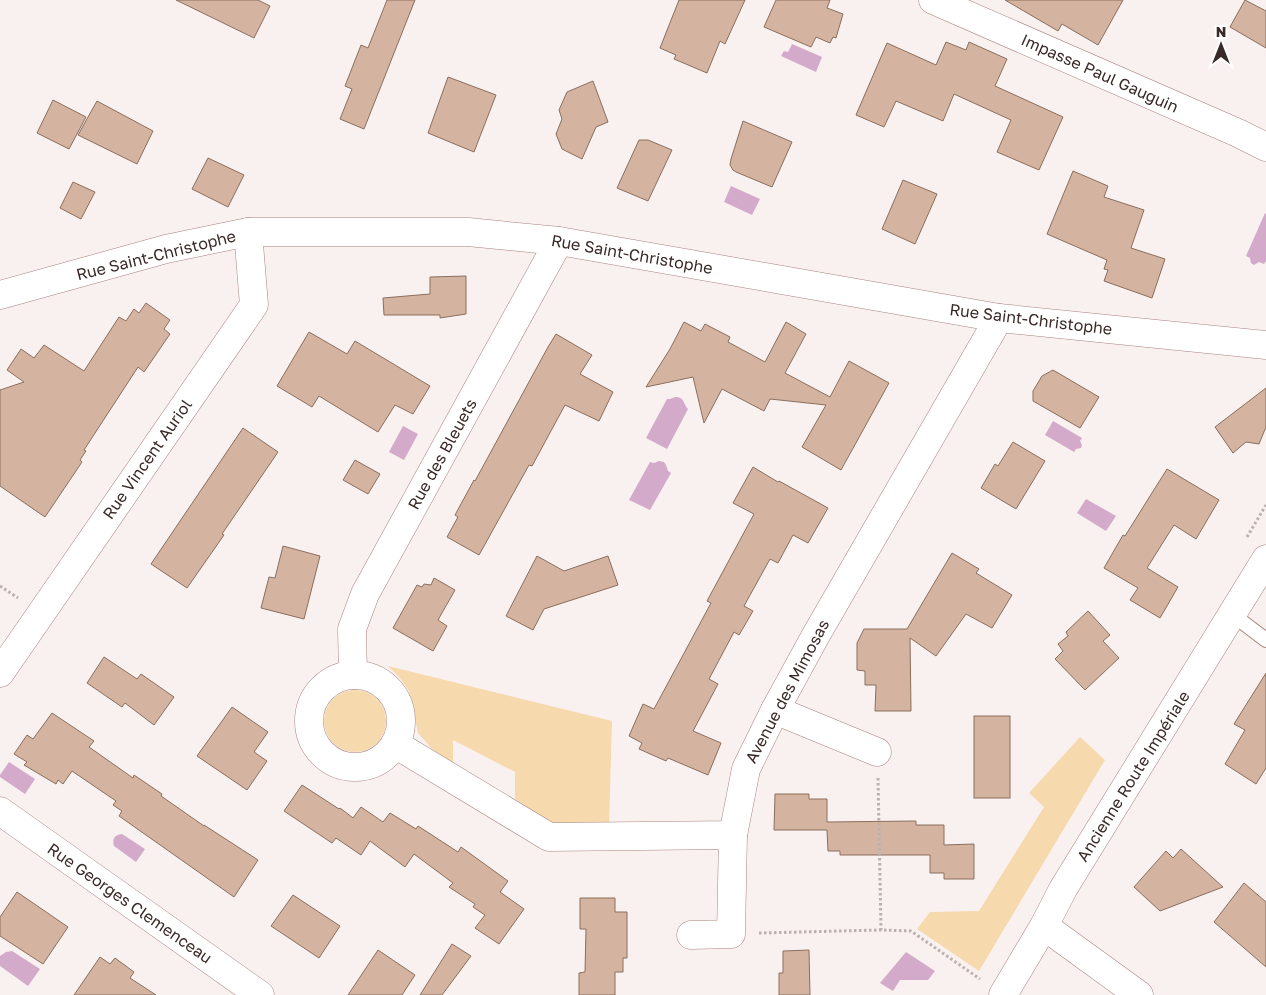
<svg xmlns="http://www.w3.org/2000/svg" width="1266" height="995" font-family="'Golos Text',sans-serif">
  <rect width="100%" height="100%" fill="#f9f1f0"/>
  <!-- green -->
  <g fill="#f7d9ae">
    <path d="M388 666 612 721 609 827H559L515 799V772L453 740V763L433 750 418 733 409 691 399 677Z"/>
    <circle cx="355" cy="721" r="31"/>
    <path d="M1080 737 1105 760 979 971 917 929 930 912 979 911 1044 807 1029 793Z"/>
  </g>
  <!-- water -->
  <g fill="#d4aacb">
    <path d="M792 44 822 57 816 72 781 56 784 51 788 52Z"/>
    <path d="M731 186 760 199 752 215 724 202Z"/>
    <path d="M1265 213 1266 214V261L1264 264 1259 262 1254 265 1251 263 1250 258 1246 256Z"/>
    <path d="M675 397C685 397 683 404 688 409L667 449 646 438 667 399H670Z"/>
    <path d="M1053 421 1082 438 1080 441 1082 445 1081 448 1076 449 1074 452 1045 435Z"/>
    <path d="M403 426 418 434 404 460 389 452Z"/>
    <path d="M659 461 664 462 666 465 668 471 671 473 650 510 629 500 650 462 654 463Z"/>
    <path d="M1086 499 1116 516 1106 531 1077 513Z"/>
    <path d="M9 762 35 779 25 794 0 777V775Z"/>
    <path d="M122 834 145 849 136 862 114 846C112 839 114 835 122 834Z"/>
    <path d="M12 951 40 969 28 986 0 966V956L6 952Z"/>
    <path d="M906 952 935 971 928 980H900L893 991 880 983Z"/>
  </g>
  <!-- building -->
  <g fill="#d4b4a1" stroke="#8b6e5d">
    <path d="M176 0H258L270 6 254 38Z"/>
    <path d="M387 0H415L364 129 340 119 352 89 345 86 361 45 368 48Z"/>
    <path d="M679 0H745L725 44 720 41 707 73 674 59 676 55 660 48Z"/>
    <path d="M776 0H830L827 8 843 14 836 38 833 37 830 43 816 37 811 47 764 27Z"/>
    <path d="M1005 0H1123L1098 45 1062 24 1058 31Z"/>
    <path d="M1245 0 1266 11V48L1230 27Z"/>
    <path d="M946 42 966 50 969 42 1007 59 995 86 1063 117 1039 170 997 152 1011 120 954 94 943 121 896 101 884 127 856 115 887 43 936 65Z"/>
    <path d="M448 77 496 95 474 152 428 133Z"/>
    <path d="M593 81 608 122 596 127 582 159 562 149 556 134 562 119 559 110 567 92Z"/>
    <path d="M53 100 86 117 69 149 37 133Z"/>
    <path d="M97 101 153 131 137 164 78 135Z"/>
    <path d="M743 121 792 142 772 187 736 172 733 170 730 165 731 159Z"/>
    <path d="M639 140H648L672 150 648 201 617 188Z"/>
    <path d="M208 158 244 175 228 207 192 189Z"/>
    <path d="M1073 171 1108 186 1104 197 1144 210 1131 248 1165 259 1152 298 1104 281 1108 270 1104 269 1107 260 1047 234Z"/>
    <path d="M903 180 937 194 915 244 882 229Z"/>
    <path d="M73 182 95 192 81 219 60 208Z"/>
    <path d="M466 276V314L440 318V315H384L383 298 430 294V277Z"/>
    <path d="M146 303 170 320 164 329 170 334 144 372 138 367 84 450 86 451 80 460 82 462 45 517 0 486V390L24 382 7 370 21 349 34 358 44 345 84 371 119 317 126 321 134 309 139 313Z"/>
    <path d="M684 322 701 331 705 324 730 337 728 342 765 362 786 322 806 334 785 373 830 397 849 361 889 383 841 470 802 447 826 405 770 399 764 411 722 389 704 423 693 377 646 387 670 349Z"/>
    <path d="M309 332 347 354 355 341 430 386 413 414 395 405 378 432 319 396 312 407 277 386Z"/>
    <path d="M556 334 592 355 580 374 613 392 599 421 565 405 532 466 529 465 479 555 447 537 458 517 455 515 474 480 475 481 548 347Z"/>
    <path d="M1053 370 1099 397 1080 428 1033 401V391L1042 376Z"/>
    <path d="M1266 388V427L1259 444 1246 442 1233 453 1215 427Z"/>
    <path d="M243 428 278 452 222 534 224 535 187 588 151 564Z"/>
    <path d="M1013 442 1045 461 1016 509 981 488 995 464 998 466Z"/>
    <path d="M355 460 380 474 368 494 343 480Z"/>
    <path d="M753 467 778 482 779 481 828 508 808 543 793 535 778 563 770 559 744 606 753 611 739 635 734 632 709 679 718 684 693 731 721 743 708 775 668 758 666 761 639 749 642 743 629 736 643 704 654 709 711 603 707 601 754 514 733 503Z"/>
    <path d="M1167 469 1219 500 1196 539 1174 525 1147 568 1178 587 1160 618 1130 600 1138 588 1104 568 1123 535 1125 536Z"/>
    <path d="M283 546 320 556 304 619 261 608 269 577 275 578Z"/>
    <path d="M952 553 979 569 976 573 1012 595 992 628 966 614 936 656 910 638 911 711H875L876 685H865V671L857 670V643L864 629H907Z"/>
    <path d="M537 556 564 571 608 556 618 585 544 609 533 630 506 616Z"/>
    <path d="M434 578 455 590 438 620 447 626 433 651 393 628 417 585 422 587 424 584 431 585Z"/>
    <path d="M1088 611 1110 635 1103 641 1119 658 1085 690 1055 659 1063 651 1058 644 1068 636 1066 632Z"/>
    <path d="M104 657 137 679 141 674 174 697 154 725 125 703 122 707 87 683Z"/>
    <path d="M1266 673V768L1256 784 1225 764 1245 730 1234 724Z"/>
    <path d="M232 707 268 732 254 752 267 761 247 790 197 756Z"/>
    <path d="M52 713 94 741 89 747 133 778 134 775 162 794 161 796 204 826V825L258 860 234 897 119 816 122 811 113 805 116 801 72 771 63 784 58 780 56 784 24 765 27 762 14 754 27 735 33 739Z"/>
    <rect x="974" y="716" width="36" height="82"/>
    <path d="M302 785 339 809 340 808 353 818 361 807 383 822 390 813 416 829 418 826 458 852 461 847 508 881 500 892 524 909 499 944 475 928 485 915 473 907 475 904 449 887 453 883 414 854 405 867 370 841 361 855 336 838 332 843 284 811Z"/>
    <path d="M775 794H809V799H827V822L916 821V825H944V845L974 844V879H944V873H930V855H840V851H828L827 830H774Z"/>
    <path d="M1181 849 1223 887 1160 911 1134 887 1166 851 1173 858Z"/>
    <path d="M1244 883 1266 902V967L1214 922Z"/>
    <path d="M17 892 68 927 43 964 0 936V917Z"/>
    <path d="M293 895 340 926 319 958 271 926Z"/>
    <path d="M580 898H615V912H627V958H623V972H615V995H579V973L585 972 586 929H580Z"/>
    <path d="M452 944 471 956 442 995H420Z"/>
    <path d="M378 950 415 975 402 995H348Z"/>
    <path d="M809 950 810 995H779V973H783V951Z"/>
    <path d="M100 957 110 964 115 958 134 972 130 978 156 995H74Z"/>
  </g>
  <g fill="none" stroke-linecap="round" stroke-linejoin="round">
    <!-- service casing -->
    <g stroke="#a8837f" stroke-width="16">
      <path id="service" d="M1231 616 1241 621 1266 640"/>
    </g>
    <!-- minor casing -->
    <g stroke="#a8837f" stroke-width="29">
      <g id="minor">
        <path d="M933 0 1238 133 1266 147"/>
        <path d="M0 295 166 249 248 232H468L559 241 999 318 1266 345"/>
        <path d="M0 673 254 305 248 232"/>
        <circle cx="355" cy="721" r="46"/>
        <path d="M353 675 352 629 365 594 559 241"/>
        <path d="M775 710 877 752"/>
        <path d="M395 744 549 837 733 835 746 769 775 710 816 635 999 318"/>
        <path d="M0 811 260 995"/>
        <path d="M1044 926 1139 995"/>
        <path d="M691 935 731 934 733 835"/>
      </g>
    </g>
    <!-- tertiary casing -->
    <g stroke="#a8837f" stroke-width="29">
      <path id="tertiary" d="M1003 995 1044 926 1063 889 1266 559"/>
    </g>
    <!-- path -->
    <g stroke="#bab0ae" stroke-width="3" stroke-dasharray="2.5 2.5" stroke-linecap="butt">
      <path d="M1247 537 1266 505"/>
      <path d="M0 586 18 598"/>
      <path d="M878 778 881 930"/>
      <path d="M759 933 881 930 911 931 980 979"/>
    </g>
    <!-- service -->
    <use href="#service" stroke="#fff" stroke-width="14"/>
    <!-- minor -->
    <use href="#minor" stroke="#fff" stroke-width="28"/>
    <!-- tertiary -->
    <use href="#tertiary" stroke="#fff" stroke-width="28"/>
  </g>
  <g text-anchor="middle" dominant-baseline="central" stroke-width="5" stroke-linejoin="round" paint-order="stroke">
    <!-- street labels -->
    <g font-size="16" fill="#392a28" stroke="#fff">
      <text transform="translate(1100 73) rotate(24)">Impasse Paul Gauguin</text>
      <text transform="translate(632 254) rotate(10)">Rue Saint-Christophe</text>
      <text transform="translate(156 255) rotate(-14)">Rue Saint-Christophe</text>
      <text transform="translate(1031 319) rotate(7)">Rue Saint-Christophe</text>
      <text transform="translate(442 454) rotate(-61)">Rue des Bleuets</text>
      <text transform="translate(147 459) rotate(-55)">Rue Vincent Auriol</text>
      <text transform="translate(787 691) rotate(-62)">Avenue des Mimosas</text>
      <text transform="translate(1133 776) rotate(-58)">Ancienne Route Impériale</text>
      <text transform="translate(130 903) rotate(35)">Rue Georges Clemenceau</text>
    </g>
  </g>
  <!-- north arrow -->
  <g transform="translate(1221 45)" stroke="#ffffff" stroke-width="4" paint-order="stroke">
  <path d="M0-4L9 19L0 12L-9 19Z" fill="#392a28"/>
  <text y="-8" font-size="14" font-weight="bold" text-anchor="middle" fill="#392a28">N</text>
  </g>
</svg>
